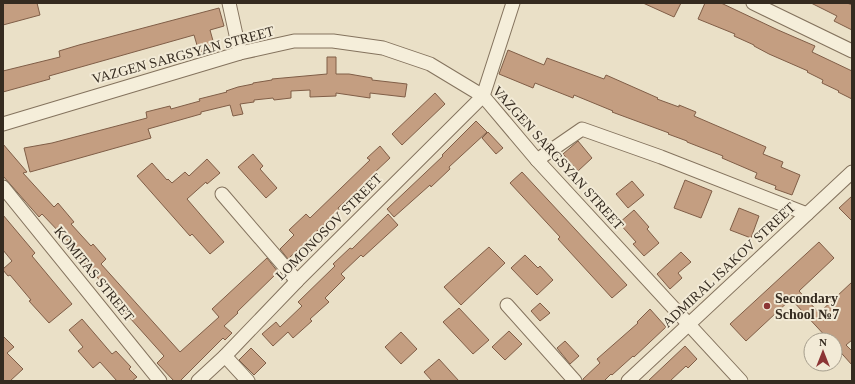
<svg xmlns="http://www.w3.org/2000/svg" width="855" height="384" font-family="'Times New Roman',serif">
  <rect width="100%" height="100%" fill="#eae0c7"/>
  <!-- building -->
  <g fill="#c49e81" stroke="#805e47">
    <path d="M3 3H37L40 15 3 25Z"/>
    <path d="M643 3H681L674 17Z"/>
    <path d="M705 3H721L778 30 815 46 812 52 852 71V99L838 92 839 91 822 83 823 80 807 72 808 71 769 54 754 46V45L734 36 735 34 698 19Z"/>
    <path d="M811 3H847L852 5V30L834 21 837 16Z"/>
    <path d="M219 8 224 26 210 30 215 48 199 52 194 35 49 76 50 79 3 92V71L60 57 59 51 79 45Z"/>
    <path d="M508 50 544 65 547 58 604 79 606 75 658 98 657 99 679 107V105L696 112 694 116 766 147 763 154 783 162 781 167 800 175 792 195 775 189 776 186 755 178 757 173 722 158 723 156 687 142V141L668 134 669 133 612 112 613 111 574 95 573 98 535 83 533 88 499 74Z"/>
    <path d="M327 57H336V74H349L372 78V80L407 84 405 97 370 93V98L336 93V96L310 97V90L291 91V98L274 100 273 98 254 100V102L240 104 243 114 233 116 230 105 201 112V114L148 129 151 138 30 172 24 148 52 143 147 118 146 112 170 106 171 109 200 101 199 99 227 92 226 91 238 87 253 84V83L272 80V79L327 74Z"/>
    <path d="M435 93 445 104 402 145 392 134Z"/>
    <path d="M476 121 487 132 449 167 450 169 431 187 430 185 394 217 387 209 443 156 442 155Z"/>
    <path d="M488 132 503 148 496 154 482 138Z"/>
    <path d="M578 141 592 158 578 171 563 154Z"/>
    <path d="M3 144 27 172 23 173 54 207 58 203 74 222 71 224 91 246 93 244 106 259 101 264 180 352 219 317 212 309 267 258 278 272 237 312 238 313 224 326 232 333 225 340 223 338 180 381H174L157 363 164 356 112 298 114 296 79 257 81 255 42 214 39 217 3 176Z"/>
    <path d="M380 146 390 158 374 173 375 174 338 208 339 210 288 259 280 249 294 235 289 230 306 214 310 218 370 160 367 158Z"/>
    <path d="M253 154 263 166 260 169 277 188 266 198 238 167Z"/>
    <path d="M207 159 220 173 207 184 206 182 187 199 224 242 210 254 192 234 190 236 137 176 152 163 167 180 168 179 172 183 185 172 189 176Z"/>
    <path d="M522 172 627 285 612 298 558 239 560 237 510 183Z"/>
    <path d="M685 180 712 191 701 218 674 208Z"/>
    <path d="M632 181 644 195 628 208 616 194Z"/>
    <path d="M852 196V221L839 208Z"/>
    <path d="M739 208 759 216 751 238 730 230Z"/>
    <path d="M634 210 649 227 647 229 659 243 644 256 633 244 636 242 619 223Z"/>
    <path d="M388 214 398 225 363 257 361 255 341 274 345 278 325 298 329 302 310 319 312 321 293 338 288 332 273 346 262 334 276 322 280 327 302 306 298 302 335 266 333 264 350 248 352 249Z"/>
    <path d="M3 215 35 253 32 256 72 304 49 323 29 301 31 300 10 275 8 276 3 270V269L12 261 3 250Z"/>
    <path d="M819 242 834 258 799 291 819 313 852 282V340L846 345 852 351V365L835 346V340H829L791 299 746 341 730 324Z"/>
    <path d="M489 247 505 263 461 305 444 287Z"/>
    <path d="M681 252 691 262 678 273 682 278 670 289 657 274Z"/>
    <path d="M525 255 538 268 540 266 553 280 537 295 511 268Z"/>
    <path d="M540 303 550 313 540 321 531 311Z"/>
    <path d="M459 308 489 340 473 354 443 322Z"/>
    <path d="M650 309 666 327 634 357 633 356 612 375 611 374 604 381H583V379L600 363 597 359 638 323 637 322Z"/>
    <path d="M82 319 112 354 116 351 131 367 129 369 137 377 132 381H117L100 362 93 368 78 351 83 347 69 330Z"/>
    <path d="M509 331 522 344 505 360 492 347Z"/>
    <path d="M401 332 417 349 401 364 385 347Z"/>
    <path d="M3 336 14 347 7 353 23 369 10 381H3Z"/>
    <path d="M565 341 579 356 570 364 557 348Z"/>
    <path d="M685 346 697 359 688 368 686 366 670 381H648Z"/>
    <path d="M251 348 266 363 254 375 239 360Z"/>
    <path d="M439 359 459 381H432L424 372Z"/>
  </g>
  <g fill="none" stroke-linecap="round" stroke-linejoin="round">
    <!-- minor casing -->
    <g stroke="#84735e" stroke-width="15">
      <g id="minor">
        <path d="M229 3 240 53"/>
        <path d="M753 3 852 51"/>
        <path d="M3 124 240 53 294 41H333L383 48 430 64 483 96 537 160 741 381"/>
        <path d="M537 160 582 129 661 157 807 214"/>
        <path d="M3 187 160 381"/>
        <path d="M222 194 297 281"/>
        <path d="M507 305 575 381"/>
        <path d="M225 356 248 381"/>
        <path d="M198 381 225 356 297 281 483 96 513 3"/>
        <path d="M628 381 852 172"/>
      </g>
    </g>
    <!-- minor -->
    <use href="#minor" stroke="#f5eeda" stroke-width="13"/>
  </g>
  <!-- markers -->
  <circle fill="#8c3535" stroke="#f2ead6" stroke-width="1.5" cx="767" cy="306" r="4"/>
  <g text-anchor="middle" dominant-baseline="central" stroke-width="4" stroke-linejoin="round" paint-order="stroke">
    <!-- street labels -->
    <g font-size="14" fill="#352b20" stroke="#f2ead6">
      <text transform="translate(183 55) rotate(-15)">VAZGEN SARGSYAN STREET</text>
      <text transform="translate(558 158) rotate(48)">VAZGEN SARGSYAN STREET</text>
      <text transform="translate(329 227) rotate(-45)">LOMONOSOV STREET</text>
      <text transform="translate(729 265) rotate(-43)">ADMIRAL ISAKOV STREET</text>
      <text transform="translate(94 274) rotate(51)">KOMITAS STREET</text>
    </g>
    <!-- poi labels -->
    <g font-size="14" font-weight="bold" fill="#352b20" stroke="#f2ead6" text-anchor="start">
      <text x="775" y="298">Secondary<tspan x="775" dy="16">School №7</tspan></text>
    </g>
  </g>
  <!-- border -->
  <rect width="855" height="384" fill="none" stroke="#352b20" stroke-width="8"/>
  <!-- north arrow -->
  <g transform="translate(823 352)"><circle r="19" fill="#f2ead6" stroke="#a69e8d"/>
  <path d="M0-3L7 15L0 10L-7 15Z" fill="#8c3535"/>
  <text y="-6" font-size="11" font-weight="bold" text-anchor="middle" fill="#352b20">N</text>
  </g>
</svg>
